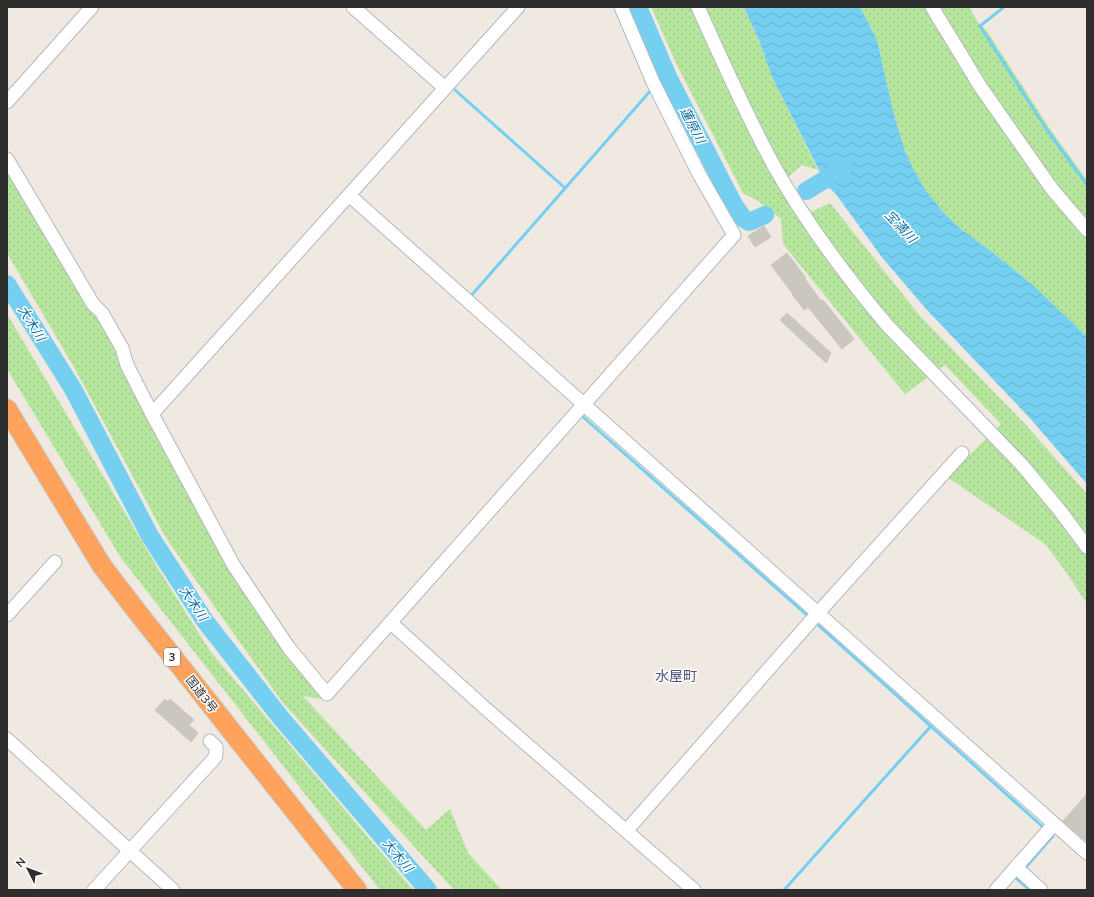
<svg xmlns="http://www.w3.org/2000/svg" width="1094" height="897" font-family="Mulish,'Noto Sans JP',sans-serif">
  <defs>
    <pattern id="grass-dots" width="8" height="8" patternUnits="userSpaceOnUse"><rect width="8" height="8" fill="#b6e59e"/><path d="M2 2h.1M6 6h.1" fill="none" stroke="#9dc588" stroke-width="1.8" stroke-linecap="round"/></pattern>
    <pattern id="water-waves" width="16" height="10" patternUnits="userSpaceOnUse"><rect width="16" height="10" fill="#75cff0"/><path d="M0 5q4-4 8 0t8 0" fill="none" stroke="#66b2ce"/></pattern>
  </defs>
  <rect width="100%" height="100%" fill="#efe9e1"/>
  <!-- grass -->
  <g fill="url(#grass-dots)">
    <path d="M651 7H744L760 43 773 79 818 170 802 165 788 177 811 212 830 203 920 316 1025 424 1087 494V604L1066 572 1045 544 947 477 1001 424 945 365 905 394 783 244 781 219 758 201 743 193 678 67Z"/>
    <path d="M860 7H969L978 22 987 31 1050 129 1087 180V337L1034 286 991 251 962 230 945 214 926 191 914 170 905 151 893 111 877 40Z"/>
    <path d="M7 168 103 324 233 571 327 700 303 696 426 830 450 809 468 853 502 890H454L283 703 166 538 74 367 7 253Z"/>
    <path d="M7 314 159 570 210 651 413 890H380L121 558 7 369Z"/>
  </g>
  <!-- water -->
  <path fill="url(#water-waves)" d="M744 7H860L877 40 893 111 905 151 914 170 926 191 945 214 962 230 991 251 1034 286 1087 337V484L1028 416 926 309 881 256 835 193 827 186 773 79 760 43Z"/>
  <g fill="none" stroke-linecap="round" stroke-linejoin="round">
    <!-- stream -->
    <g stroke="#75cff0" stroke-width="3">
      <path d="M1004 7 980 26 1047 130 1087 185"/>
      <path d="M661 82 669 79"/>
      <path d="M455 90 565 188"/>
      <path d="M749 222 752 227"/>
      <path d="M470 297 652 89"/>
      <path d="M582 416 809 617"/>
      <path d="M817 624 1044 828"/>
      <path d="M1025 868 1053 836"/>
      <path d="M1016 878 1030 890"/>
      <path d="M784 890 931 726"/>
    </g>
    <!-- river -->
    <g stroke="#75cff0" stroke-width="18">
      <path d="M638 7 669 79 734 205 744 219 749 222 765 215"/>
      <path d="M806 191 844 168"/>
      <path d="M7 284 73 389 150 536 205 621 281 718 428 890"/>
    </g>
  </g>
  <!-- building -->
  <g fill="#cbc7bf" stroke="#cbc5ba">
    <path d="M764 226 771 237 755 247 748 236Z"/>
    <path d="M787 253 806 278 805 279 821 301 823 300 854 339 842 349 808 307 804 310 792 294H793L771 265Z"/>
    <path d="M787 313 831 353 826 363 780 320Z"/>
    <path d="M165 699 168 702 170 699 194 720 189 725 198 733 191 742 155 710Z"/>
    <path d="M1087 794V842L1063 821Z"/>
  </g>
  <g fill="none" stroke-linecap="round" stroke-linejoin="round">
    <!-- minor casing -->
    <g stroke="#b4b7c1" stroke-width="15">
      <g id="minor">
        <path d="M353 7 445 88"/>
        <path d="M518 7 349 195 1087 853"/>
        <path d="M698 7C722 61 746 114 774 166 806 223 845 275 887 325L1022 465 1061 512 1087 547"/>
        <path d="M932 7 980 86 1052 189 1087 230"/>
        <path d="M7 102 92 7"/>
        <path d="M7 159 93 304 102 313 122 348 127 365 152 414 234 566 289 648 327 694 734 235 699 174 653 82 621 7"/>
        <path d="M152 414 349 195"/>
        <path d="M7 615 55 562"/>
        <path d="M391 623 485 708 694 890"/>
        <path d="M7 739 173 890"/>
        <path d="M627 830 818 613 962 453"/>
        <path d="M1016 867 1041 890"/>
        <path d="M94 890 211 762 216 756V747L210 741"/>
        <path d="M996 890 1054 824"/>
      </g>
    </g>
    <!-- highway casing -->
    <g stroke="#c9c9c9" stroke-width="21">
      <path id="highway" d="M7 409 102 566 135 609 357 890"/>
    </g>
    <!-- minor -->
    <use href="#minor" stroke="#fff" stroke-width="13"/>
    <!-- highway -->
    <use href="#highway" stroke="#ffa35c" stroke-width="19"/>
  </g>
  <g text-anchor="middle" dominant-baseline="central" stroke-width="3" stroke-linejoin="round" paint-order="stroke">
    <!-- shield labels -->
    <rect fill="#fff" stroke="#6d6d6d" stroke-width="1" x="164" y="648" width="16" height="18" rx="3"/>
    <g font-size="11" font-weight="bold" fill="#2e2e2e">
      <text x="172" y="657">3</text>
    </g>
    <!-- street labels -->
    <g font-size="12" fill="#2e2e2e" stroke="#fff">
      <text transform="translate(202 694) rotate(52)">国道3号</text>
    </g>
    <!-- water labels -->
    <g font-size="13" font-style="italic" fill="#0d6fa3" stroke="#fff">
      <text transform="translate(693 125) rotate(63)">蓮原川</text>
      <text transform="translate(901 226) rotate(47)">宝満川</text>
      <text transform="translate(32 323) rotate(58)">大木川</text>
      <text transform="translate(194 603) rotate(56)">大木川</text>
      <text transform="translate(398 855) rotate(50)">大木川</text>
    </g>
    <!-- quarter labels -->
    <g font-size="14" fill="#4d5680" stroke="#fff">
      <text x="676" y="676">水屋町</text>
    </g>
  </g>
  <!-- border -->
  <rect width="1094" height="897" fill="none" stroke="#2e2e2e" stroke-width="16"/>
  <!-- north arrow -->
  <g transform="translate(28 869) rotate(312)" stroke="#ffffff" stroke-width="3" paint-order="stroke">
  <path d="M0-3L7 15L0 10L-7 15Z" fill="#2e2e2e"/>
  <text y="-6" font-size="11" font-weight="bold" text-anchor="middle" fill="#2e2e2e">N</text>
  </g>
</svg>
